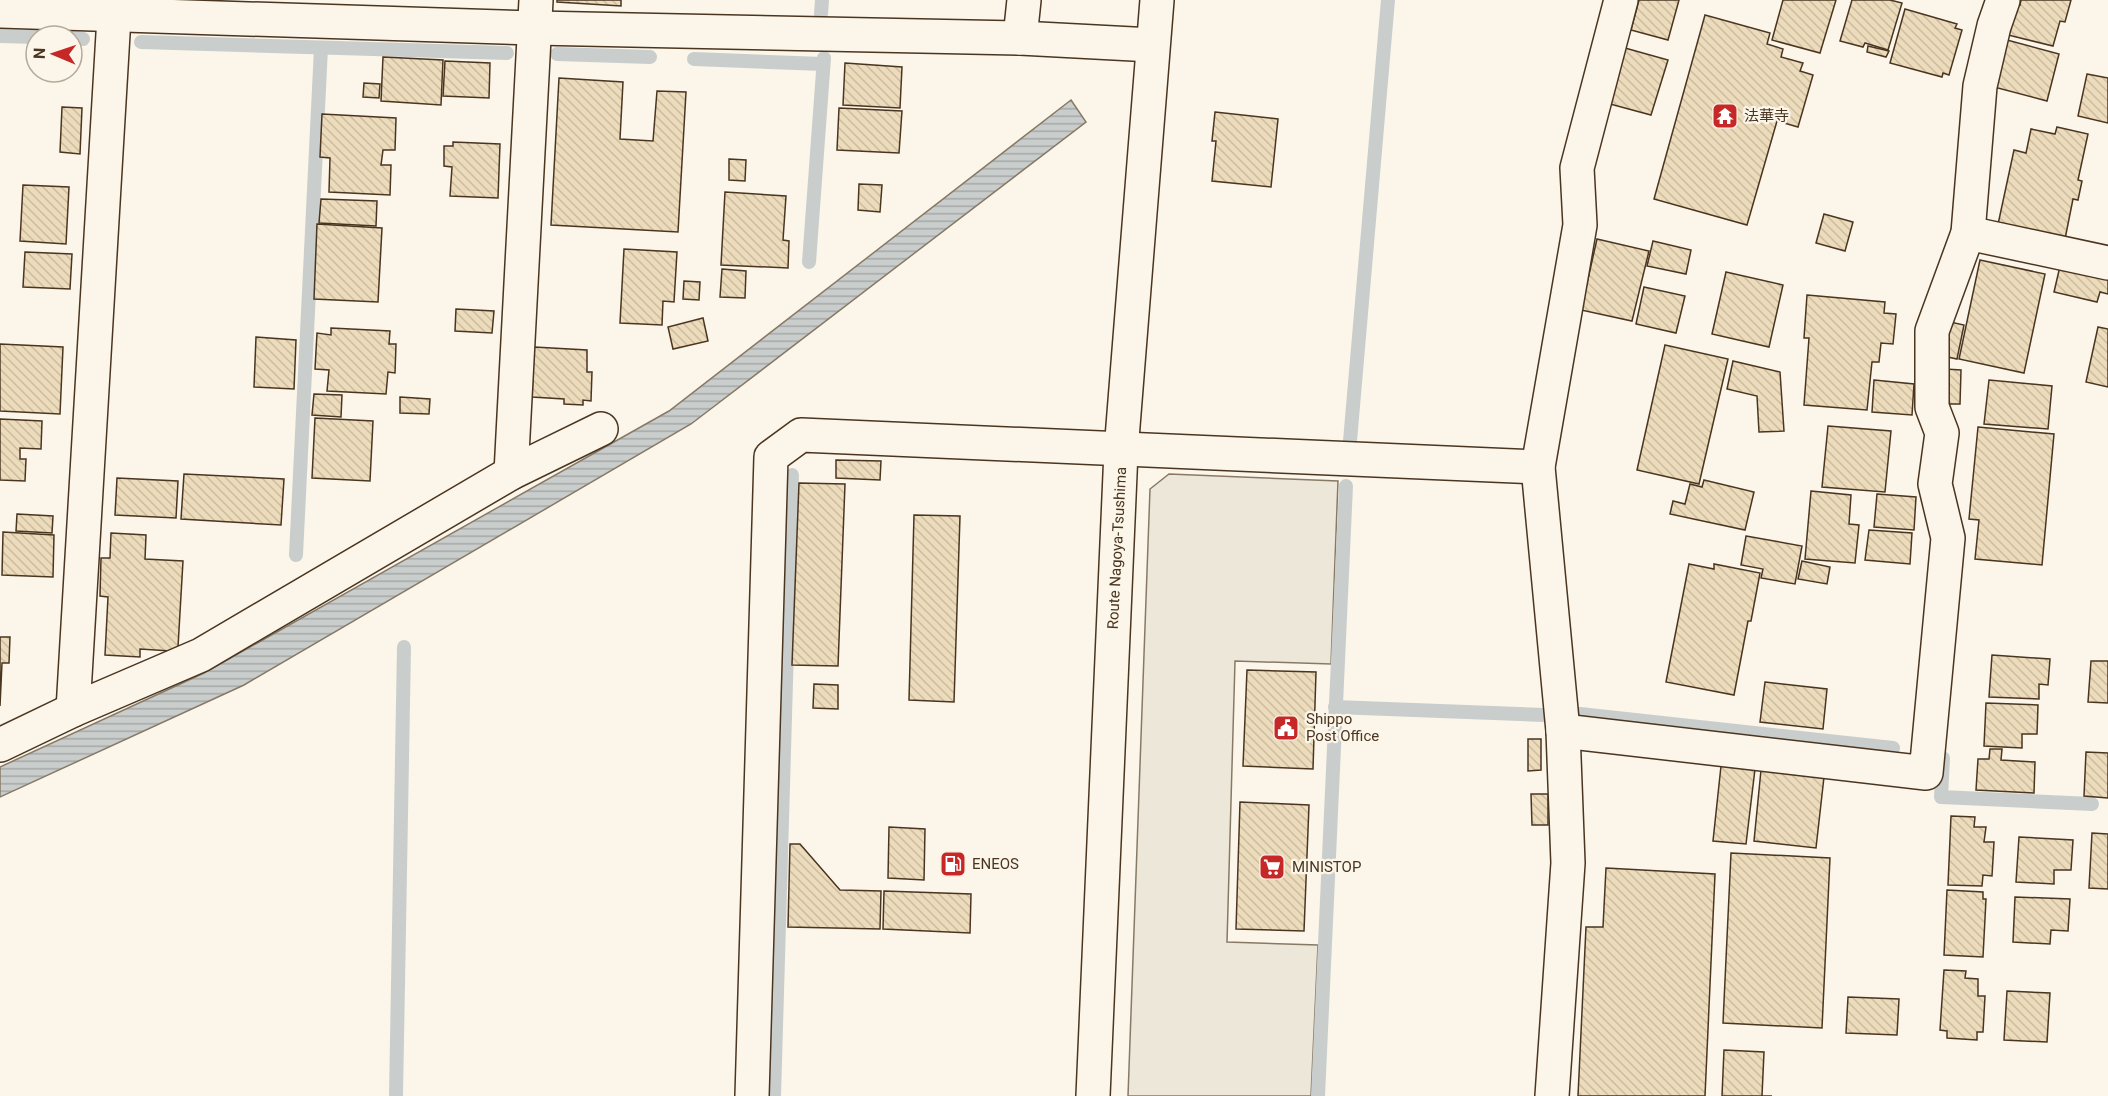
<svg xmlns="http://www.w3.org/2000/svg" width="2108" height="1096" font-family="Roboto,'Noto Sans JP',sans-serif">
  <defs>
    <pattern id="water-rules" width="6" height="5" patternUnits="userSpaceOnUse" patternTransform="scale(1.5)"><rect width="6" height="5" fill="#c9cecd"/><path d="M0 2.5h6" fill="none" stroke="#a5a8a6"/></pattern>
    <pattern id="building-back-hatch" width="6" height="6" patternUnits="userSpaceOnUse" patternTransform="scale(1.5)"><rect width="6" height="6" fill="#ecdcbc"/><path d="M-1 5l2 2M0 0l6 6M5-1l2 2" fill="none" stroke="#ccbda1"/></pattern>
  </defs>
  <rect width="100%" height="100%" fill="#fbf6e9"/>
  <!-- parking -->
  <path fill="#ede7d9" stroke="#887966" stroke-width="1.5" d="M1169 474 1338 481 1331 664 1235 661 1227 942 1318 945 1311 1096H1128L1150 489Z"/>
  <!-- water -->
  <path fill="url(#water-rules)" stroke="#887966" stroke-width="1.5" d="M1071 100 1086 122 691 424 244 685 0 797V767L204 673 669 411Z"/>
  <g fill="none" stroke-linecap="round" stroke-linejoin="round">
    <!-- stream -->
    <g stroke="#c9cecd" stroke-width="14">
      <path d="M821 14 822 0"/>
      <path d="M0 36 36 37"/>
      <path d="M72 38 83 39"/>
      <path d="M141 42 507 53"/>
      <path d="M557 54 650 57"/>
      <path d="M694 59 823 64"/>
      <path d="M809 262 824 58"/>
      <path d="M1350 441 1388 0"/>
      <path d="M296 555 321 48"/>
      <path d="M1335 707 1543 715"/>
      <path d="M1580 714 1893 748"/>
      <path d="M1943 758 1941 797 2092 804"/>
      <path d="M396 1096 404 647"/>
      <path d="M774 1096 792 475"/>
      <path d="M1318 1096 1346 486"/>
    </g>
  </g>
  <!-- building -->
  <g fill="url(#building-back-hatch)" stroke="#4a3520" stroke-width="1.5">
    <path d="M557 0H621V6L557 2Z"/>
    <path d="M1639 0H1679L1668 40 1631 30Z"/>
    <path d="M1783 0H1836L1820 53 1772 40Z"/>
    <path d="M1852 0H1890L1902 3 1888 50 1865 43 1863 47 1840 41Z"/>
    <path d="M2021 0H2071L2065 22 2060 21 2053 46 2008 35 2016 4 2020 5Z"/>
    <path d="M1905 9 1957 24 1955 28 1962 30 1949 75 1943 73 1942 77 1890 63Z"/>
    <path d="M1705 15 1770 33 1767 44 1783 49 1781 57 1803 63 1800 71 1813 75 1798 127 1777 121 1747 225 1654 199Z"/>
    <path d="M2007 40 2059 54 2047 101 1994 87Z"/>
    <path d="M1868 46 1889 51 1886 57 1867 52Z"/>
    <path d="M1625 48 1668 60 1651 115 1610 104Z"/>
    <path d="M383 57 443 60 441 105 381 101Z"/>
    <path d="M445 61 490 63 489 98 443 96Z"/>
    <path d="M845 63 902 67 900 108 843 105Z"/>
    <path d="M2087 74 2108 78V123L2078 116Z"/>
    <path d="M559 78 623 82 620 139 653 141 657 91 686 92 678 232 551 225Z"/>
    <path d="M364 83 380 84 379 98 363 97Z"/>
    <path d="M62 107 82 108 80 154 60 152Z"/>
    <path d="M839 108 902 111 899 153 837 150Z"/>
    <path d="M1215 112 1278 119 1271 187 1212 181 1216 141H1212Z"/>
    <path d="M322 114 396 118 395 150H383L381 165H391L390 195 329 192 330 158 320 157Z"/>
    <path d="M2057 127 2088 134 2078 180 2082 181 2078 200 2073 199 2064 244 1997 229 2014 150 2026 153 2031 129 2055 134Z"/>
    <path d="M453 142 500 144 498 198 450 196 452 167 444 166V146H453Z"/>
    <path d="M729 159 746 160 745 181 729 180Z"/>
    <path d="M859 184 882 185 880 212 858 210Z"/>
    <path d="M23 185 69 187 66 244 20 241Z"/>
    <path d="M725 192 786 196 783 240 789 241 788 268 721 265Z"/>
    <path d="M321 199 377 201 376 226 319 223Z"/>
    <path d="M1824 214 1853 222 1845 251 1816 243Z"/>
    <path d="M317 224 382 228 378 302 314 299Z"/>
    <path d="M1597 239 1649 251 1632 321 1581 310Z"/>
    <path d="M1653 241 1691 250 1686 274 1647 266Z"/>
    <path d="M624 249 677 252 674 302 663 301 662 325 620 323Z"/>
    <path d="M25 252 72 254 70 289 23 287Z"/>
    <path d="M1980 260 2045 274 2024 373 1959 359Z"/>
    <path d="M2061 262 2108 272V294L2100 292 2097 302 2054 292Z"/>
    <path d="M722 269 746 271 745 298 720 297Z"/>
    <path d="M1726 272 1783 285 1769 347 1712 334Z"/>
    <path d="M684 281 700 282 699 300 683 299Z"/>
    <path d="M1644 287 1685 296 1676 333 1636 324Z"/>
    <path d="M1807 295 1885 302 1884 313 1896 314 1893 344 1881 343 1879 362H1872L1867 410 1804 405 1809 338H1804Z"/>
    <path d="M456 309 494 311 492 333 455 331Z"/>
    <path d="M703 318 708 341 673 349 668 327Z"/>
    <path d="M1950 322 1964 325 1957 359 1943 356Z"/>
    <path d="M2098 327 2108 329V387L2086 382Z"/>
    <path d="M331 328 390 331 389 344H396L395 373 388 372 386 394 327 391 329 370 315 369 317 333 331 335Z"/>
    <path d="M256 337 296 340 294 389 254 387Z"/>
    <path d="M0 344 63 347 60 414 0 411Z"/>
    <path d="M1665 345 1728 359 1699 484 1637 470Z"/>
    <path d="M534 347 587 350V372H592L591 401 583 400V405L564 404V399L532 397Z"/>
    <path d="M1733 361 1780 372 1784 431 1759 432 1757 396 1727 389Z"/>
    <path d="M1945 369 1961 370 1960 404H1944Z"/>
    <path d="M1874 380 1914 384 1912 415 1872 412Z"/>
    <path d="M1989 380 2052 386 2048 429 1984 424Z"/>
    <path d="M314 394 342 395 341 417 312 415Z"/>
    <path d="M400 397 430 399 429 414 400 413Z"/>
    <path d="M315 418 373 421 370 481 312 478Z"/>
    <path d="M0 419 42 421 41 449 20 448V459H26L25 481 0 480Z"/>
    <path d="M1828 426 1891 431 1885 492 1822 487Z"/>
    <path d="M1978 427 2054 434 2042 565 1975 559 1979 520 1969 519Z"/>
    <path d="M836 460 881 461 880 480 836 478Z"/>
    <path d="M184 474 284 479 281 525 181 519Z"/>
    <path d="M117 478 178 481 176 518 115 515Z"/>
    <path d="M1704 480 1754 492 1745 530 1670 514 1673 501 1685 504 1690 484 1702 487Z"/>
    <path d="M799 483 845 484 838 666 792 665Z"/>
    <path d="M1811 491 1851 495 1849 524 1859 525 1855 563 1805 559Z"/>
    <path d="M1877 494 1916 497 1914 530 1874 527Z"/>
    <path d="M17 514 53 516 52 533 16 531Z"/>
    <path d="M914 515 960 516 954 702 909 700Z"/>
    <path d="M1869 530 1912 533 1910 564 1865 560Z"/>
    <path d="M3 532 54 535 53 577 2 575Z"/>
    <path d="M111 533 146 535 145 559 183 561 178 647 171 651 140 649V657L105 655 108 597 100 596 101 558H110Z"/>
    <path d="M1746 536 1802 546 1795 584 1761 578 1763 569 1741 565Z"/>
    <path d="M1802 561 1830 567 1827 584 1798 579Z"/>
    <path d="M1689 564 1714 569V564L1760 573 1751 621H1748L1734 695 1666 682Z"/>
    <path d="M0 637H10L9 663H2L0 706Z"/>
    <path d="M1992 655 2050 659 2048 685 2039 684V699L1989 697Z"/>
    <path d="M2091 661H2108V703L2088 702Z"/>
    <path d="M1247 670 1316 672 1313 769 1243 766Z"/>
    <path d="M1765 682 1827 689 1823 729 1760 722Z"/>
    <path d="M814 684 838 685V709L813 708Z"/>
    <path d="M1986 703 2038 705 2037 734H2022V748L1984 746Z"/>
    <path d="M1528 739H1541V770L1528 771Z"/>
    <path d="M1990 749H2002L2001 760 2035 762 2034 793 1976 790 1978 759H1989Z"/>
    <path d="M2086 752 2108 753V798L2084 796Z"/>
    <path d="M1721 766 1755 769 1746 844 1713 841Z"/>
    <path d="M1761 770 1824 777 1816 848 1754 841Z"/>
    <path d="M1531 794H1548V825H1532Z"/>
    <path d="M1240 802 1309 805 1304 931 1236 929Z"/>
    <path d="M1951 816 1975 817 1974 827H1986L1984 842H1994L1992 876 1983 875 1982 886 1948 885Z"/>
    <path d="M889 827 925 829 924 880 888 878Z"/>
    <path d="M2092 833 2108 834V889L2089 888Z"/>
    <path d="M2019 837 2073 840 2071 870H2054V884L2016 882Z"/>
    <path d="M790 844H800L840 890 881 891 880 929 788 927Z"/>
    <path d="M1731 853 1830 858 1822 1028 1723 1023Z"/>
    <path d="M1606 868 1715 874 1705 1096H1578L1586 927H1603Z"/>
    <path d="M1947 890 1983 892V899H1986L1983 957 1944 955Z"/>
    <path d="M884 891 971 894 970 933 883 929Z"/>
    <path d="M2015 897 2070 899 2068 931 2051 930 2050 944 2013 942Z"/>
    <path d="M1944 970 1966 971 1965 978 1978 979V996H1985L1983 1032H1977V1040L1947 1038V1031L1940 1030Z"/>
    <path d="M2007 991 2050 993 2047 1042 2004 1040Z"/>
    <path d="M1848 997 1899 999 1897 1035 1846 1033Z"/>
    <path d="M1724 1050 1764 1052 1762 1096H1772H1722Z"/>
  </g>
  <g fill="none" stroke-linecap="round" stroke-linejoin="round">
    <!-- minor casing -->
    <g stroke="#4a3520" stroke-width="36">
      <g id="minor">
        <path d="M0 11 535 28 1020 38 1152 45"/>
        <path d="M1020 38 1024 0"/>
        <path d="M1968 233 2108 263"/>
        <path d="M511 473 601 429"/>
        <path d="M73 710 115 0"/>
        <path d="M1563 731 1926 773 1948 538 1935 484 1942 433 1932 407V331L1968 233 1980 86 1994 26 2003 0"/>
        <path d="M0 745 73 710 201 655 511 473 536 0"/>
        <path d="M752 1096 771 457 801 435 1538 467"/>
        <path d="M1552 1096 1568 863 1563 731 1538 467 1580 225 1577 168 1621 0"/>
      </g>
    </g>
    <!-- major casing -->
    <g stroke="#4a3520" stroke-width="36">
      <path id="major" d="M1093 1096 1121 451 1157 0"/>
    </g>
    <!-- minor -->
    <use href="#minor" stroke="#fbf6e9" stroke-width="33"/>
    <!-- major -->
    <use href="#major" stroke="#fbf6e9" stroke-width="33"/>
  </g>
  <!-- icons -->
  <defs>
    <g id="temple-square" transform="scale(1.35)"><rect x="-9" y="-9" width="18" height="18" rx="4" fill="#c62828" stroke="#fbf6e9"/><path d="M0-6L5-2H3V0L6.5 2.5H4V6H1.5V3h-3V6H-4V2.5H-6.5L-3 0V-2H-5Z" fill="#fff"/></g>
    <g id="civic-square" transform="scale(1.35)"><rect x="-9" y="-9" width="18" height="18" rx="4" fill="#c62828" stroke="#fbf6e9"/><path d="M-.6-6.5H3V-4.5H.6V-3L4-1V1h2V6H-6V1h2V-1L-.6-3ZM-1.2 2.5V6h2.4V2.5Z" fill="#fff"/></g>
    <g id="fuel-square" transform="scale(1.35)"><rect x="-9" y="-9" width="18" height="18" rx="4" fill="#c62828" stroke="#fbf6e9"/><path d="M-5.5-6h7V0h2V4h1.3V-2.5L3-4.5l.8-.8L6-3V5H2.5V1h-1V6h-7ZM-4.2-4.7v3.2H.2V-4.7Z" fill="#fff"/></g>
    <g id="supermarket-square" transform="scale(1.35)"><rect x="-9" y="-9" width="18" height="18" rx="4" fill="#c62828" stroke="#fbf6e9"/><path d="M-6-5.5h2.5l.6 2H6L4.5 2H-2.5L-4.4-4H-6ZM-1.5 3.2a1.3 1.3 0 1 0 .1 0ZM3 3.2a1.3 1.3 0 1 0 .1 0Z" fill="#fff"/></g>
  </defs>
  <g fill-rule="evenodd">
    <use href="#temple-square" x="1725" y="116"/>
    <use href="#civic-square" x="1286" y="728"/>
    <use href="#fuel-square" x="953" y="864"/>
    <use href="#supermarket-square" x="1272" y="867"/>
  </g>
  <g text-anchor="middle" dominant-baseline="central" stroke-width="4.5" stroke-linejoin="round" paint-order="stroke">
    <!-- poi labels -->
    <g font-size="15" fill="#4a3520" stroke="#fbf6e9" text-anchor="start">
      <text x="1744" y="116">法華寺</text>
      <text x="1306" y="719">Shippo<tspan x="1306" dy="17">Post Office</tspan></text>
      <text x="972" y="864">ENEOS</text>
      <text x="1292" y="867">MINISTOP</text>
    </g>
    <!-- street labels -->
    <g font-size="15" fill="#4a3520" stroke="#fbf6e9">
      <text transform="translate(1117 548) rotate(-87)">Route Nagoya-Tsushima</text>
    </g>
  </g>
  <!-- north arrow -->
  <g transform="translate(54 54) rotate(272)"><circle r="28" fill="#fbf6e9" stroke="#b4a999" stroke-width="1.5"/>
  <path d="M0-4.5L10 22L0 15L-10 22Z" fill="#c62828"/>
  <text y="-9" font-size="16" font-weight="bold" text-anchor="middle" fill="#4a3520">N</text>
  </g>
</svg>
